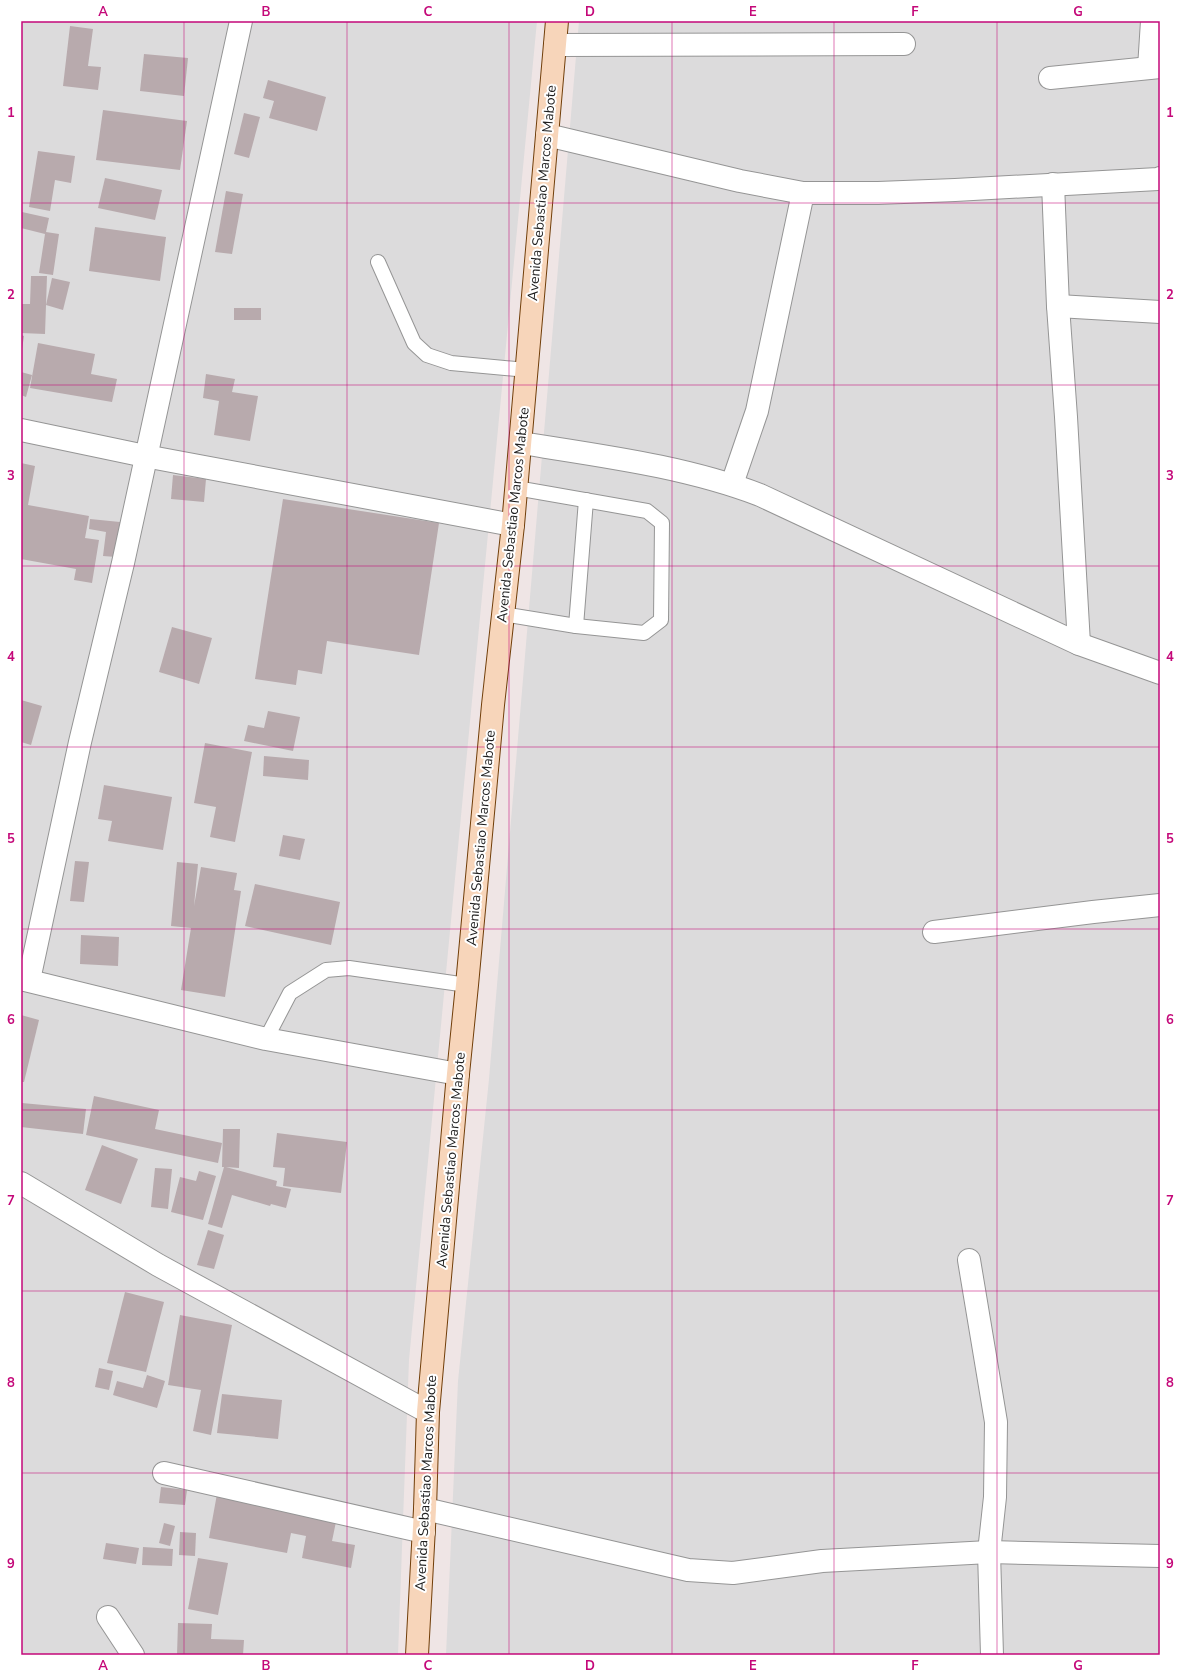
<svg xmlns="http://www.w3.org/2000/svg" width="1181" height="1676" font-family="'Nunito Sans',sans-serif">
  <rect width="100%" height="100%" fill="#efe5e5"/>
  <!-- residential -->
  <g fill="#dcdbdc">
    <path d="M21 21H537L409 1360 398 1655H21Z"/>
    <path d="M579 21H1160V1655H446L458 1381 489 1079Z"/>
  </g>
  <!-- building -->
  <g fill="#b8aaad">
    <path d="M70 26 93 29 88 66 101 67 98 90 63 86Z"/>
    <path d="M144 54 188 58 184 96 140 91Z"/>
    <path d="M268 80 326 97 317 131 269 118 274 101 263 98Z"/>
    <path d="M103 110 187 121 180 170 96 160Z"/>
    <path d="M244 113 260 117 249 158 234 154Z"/>
    <path d="M38 151 75 156 71 183 55 180 50 211 29 207Z"/>
    <path d="M105 178 162 190 155 220 98 208Z"/>
    <path d="M226 191 243 194 232 254 215 252Z"/>
    <path d="M22 212 49 218 46 232 59 234 53 275 39 273 45 234 21 228Z"/>
    <path d="M95 227 166 237 160 281 89 271Z"/>
    <path d="M31 276H47L45 334 21 333V304H30Z"/>
    <path d="M52 278 70 282 63 310 46 305Z"/>
    <rect x="234" y="308" width="27" height="12"/>
    <path d="M21 335 24 336 22 349H21Z"/>
    <path d="M38 343 95 354 91 374 117 379 112 402 30 388Z"/>
    <path d="M21 372 32 375 26 397 21 395Z"/>
    <path d="M206 374 235 379 232 392 258 396 250 441 214 435 219 401 203 398Z"/>
    <path d="M21 463 35 466 28 505 89 516 85 538 99 540 92 583 74 580 76 569 21 559Z"/>
    <path d="M173 475 206 479 204 502 171 499Z"/>
    <path d="M283 499 439 523 419 655 327 641 322 674 298 670 296 685 255 679Z"/>
    <path d="M90 519 120 522 116 557 103 556 106 532 89 529Z"/>
    <path d="M172 627 212 638 199 684 159 672Z"/>
    <path d="M21 700 42 706 31 745 21 742Z"/>
    <path d="M268 711 300 717 293 751 244 741 248 725 264 728Z"/>
    <path d="M205 743 252 752 235 842 210 837 216 807 194 803Z"/>
    <path d="M264 756 309 760 308 780 263 776Z"/>
    <path d="M104 785 172 797 163 850 108 841 112 821 98 819Z"/>
    <path d="M283 835 305 839 300 860 279 856Z"/>
    <path d="M75 861 89 862 84 902 70 901Z"/>
    <path d="M177 862 198 864 194 906 201 867 237 873 234 890 241 891 225 997 181 990 191 928 171 926Z"/>
    <path d="M255 884 340 902 331 945 245 926Z"/>
    <path d="M81 935 119 937 118 966 80 964Z"/>
    <path d="M21 1015 39 1020 24 1082H21Z"/>
    <path d="M94 1096 159 1110 155 1129 222 1143 218 1163 86 1135Z"/>
    <path d="M22 1103 86 1109 83 1134 21 1127Z"/>
    <path d="M223 1129H240L239 1168 226 1167 277 1181 276 1186 291 1189 286 1208 271 1204 270 1206 232 1195 222 1228 208 1224 224 1167H222Z"/>
    <path d="M277 1133 347 1142 341 1193 283 1186 285 1168 273 1167Z"/>
    <path d="M102 1145 138 1159 121 1204 85 1190Z"/>
    <path d="M155 1168 172 1169 168 1209 151 1207Z"/>
    <path d="M199 1171 216 1176 203 1220 171 1212 180 1177 196 1181Z"/>
    <path d="M208 1230 224 1235 214 1269 197 1265Z"/>
    <path d="M125 1292 164 1302 146 1372 107 1363Z"/>
    <path d="M180 1315 232 1325 211 1435 193 1431 201 1390 168 1385Z"/>
    <path d="M99 1368 113 1371 109 1390 95 1387Z"/>
    <path d="M147 1375 165 1381 157 1408 113 1395 117 1381 143 1388Z"/>
    <path d="M222 1394 282 1400 278 1439 217 1433Z"/>
    <path d="M161 1487 187 1490 185 1505 159 1503Z"/>
    <path d="M217 1494 337 1517 332 1541 355 1545 351 1568 302 1558 306 1536 291 1533 287 1553 209 1538Z"/>
    <path d="M164 1523 175 1526 170 1546 159 1543Z"/>
    <path d="M180 1532 196 1533 195 1556 179 1555Z"/>
    <path d="M106 1543 139 1548 136 1564 103 1559Z"/>
    <path d="M143 1547 173 1549 172 1566 142 1565Z"/>
    <path d="M198 1558 228 1563 218 1615 188 1609Z"/>
    <path d="M178 1623 212 1624 211 1639 244 1640 243 1655H177Z"/>
  </g>
  <g fill="none" stroke-linecap="round" stroke-linejoin="round">
    <!-- lane casing -->
    <g stroke="#959595" stroke-width="16">
      <g id="lane">
        <path d="M378 262 414 343 427 355 451 363 527 370"/>
        <path d="M503 614 576 626 644 633 661 620 662 523 647 511 516 488"/>
        <path d="M576 626 586 500"/>
        <path d="M266 1039 290 993 326 970 349 968 467 985"/>
      </g>
    </g>
    <!-- street casing -->
    <g stroke="#959595" stroke-width="24">
      <g id="street">
        <path d="M555 45 904 44"/>
        <path d="M1149 68 1152 21"/>
        <path d="M1050 78 1160 67"/>
        <path d="M547 135 740 181 803 193H878L955 190 1158 179 1160 178"/>
        <path d="M1053 184 1058 306 1066 417 1079 644"/>
        <path d="M1058 306 1160 312"/>
        <path d="M21 430 145 456 513 525"/>
        <path d="M521 443C601 456 684 466 760 495L1079 644 1160 673"/>
        <path d="M732 484 757 411 803 193"/>
        <path d="M934 932 1093 912 1160 905"/>
        <path d="M21 979 266 1039 458 1074"/>
        <path d="M29 980 80 742 123 563 241 21"/>
        <path d="M21 1183 158 1265 428 1412"/>
        <path d="M969 1260 996 1422 995 1497 989 1552 992 1655"/>
        <path d="M164 1473 424 1532"/>
        <path d="M425 1509 688 1570 733 1573 822 1561 989 1552 1160 1556"/>
        <path d="M108 1617 133 1655"/>
      </g>
    </g>
    <!-- secondary casing -->
    <g stroke="#713e09" stroke-width="24">
      <path id="secondary" d="M417 1655 425 1509 428 1412 458 1074 467 985 493 705 513 525 557 21"/>
    </g>
    <!-- lane -->
    <use href="#lane" stroke="#fff" stroke-width="14"/>
    <!-- street -->
    <use href="#street" stroke="#fff" stroke-width="22"/>
    <!-- secondary -->
    <use href="#secondary" stroke="#f7d5ba" stroke-width="22"/>
  </g>
  <!-- grid -->
  <path fill="none" stroke="#c40879" stroke-width="1" stroke-opacity="0.55" d="M184 21V1655M347 21V1655M509 21V1655M672 21V1655M834 21V1655M997 21V1655M21 203H1160M21 385H1160M21 566H1160M21 747H1160M21 929H1160M21 1110H1160M21 1291H1160M21 1473H1160"/>
  <g text-anchor="middle" dominant-baseline="central" stroke-width="4" stroke-linejoin="round" paint-order="stroke">
    <!-- street labels -->
    <g font-size="14" fill="#1e1e1e" stroke="#fff">
      <text transform="translate(542 193) rotate(-85)">Avenida Sebastiao Marcos Mabote</text>
      <text transform="translate(513 515) rotate(-84)">Avenida Sebastiao Marcos Mabote</text>
      <text transform="translate(481 838) rotate(-85)">Avenida Sebastiao Marcos Mabote</text>
      <text transform="translate(451 1160) rotate(-85)">Avenida Sebastiao Marcos Mabote</text>
      <text transform="translate(426 1483) rotate(-87)">Avenida Sebastiao Marcos Mabote</text>
    </g>
  </g>
  <!-- border -->
  <rect width="1181" height="1676" fill="none" stroke="#ffffff" stroke-width="44"/>
  <rect x="22" y="22" width="1137" height="1632" fill="none" stroke="#c40879" stroke-width="1.5"/>
  <g font-size="13" text-anchor="middle" font-weight="bold" fill="#c40879">
    <text x="103" y="16">A</text>
    <text x="266" y="16">B</text>
    <text x="428" y="16">C</text>
    <text x="590" y="16">D</text>
    <text x="753" y="16">E</text>
    <text x="915" y="16">F</text>
    <text x="1078" y="16">G</text>
    <text x="11" y="117">1</text>
    <text x="1170" y="117">1</text>
    <text x="11" y="299">2</text>
    <text x="1170" y="299">2</text>
    <text x="11" y="480">3</text>
    <text x="1170" y="480">3</text>
    <text x="11" y="661">4</text>
    <text x="1170" y="661">4</text>
    <text x="11" y="843">5</text>
    <text x="1170" y="843">5</text>
    <text x="11" y="1024">6</text>
    <text x="1170" y="1024">6</text>
    <text x="11" y="1205">7</text>
    <text x="1170" y="1205">7</text>
    <text x="11" y="1387">8</text>
    <text x="1170" y="1387">8</text>
    <text x="11" y="1568">9</text>
    <text x="1170" y="1568">9</text>
    <text x="103" y="1670">A</text>
    <text x="266" y="1670">B</text>
    <text x="428" y="1670">C</text>
    <text x="590" y="1670">D</text>
    <text x="753" y="1670">E</text>
    <text x="915" y="1670">F</text>
    <text x="1078" y="1670">G</text>
  </g>
</svg>
